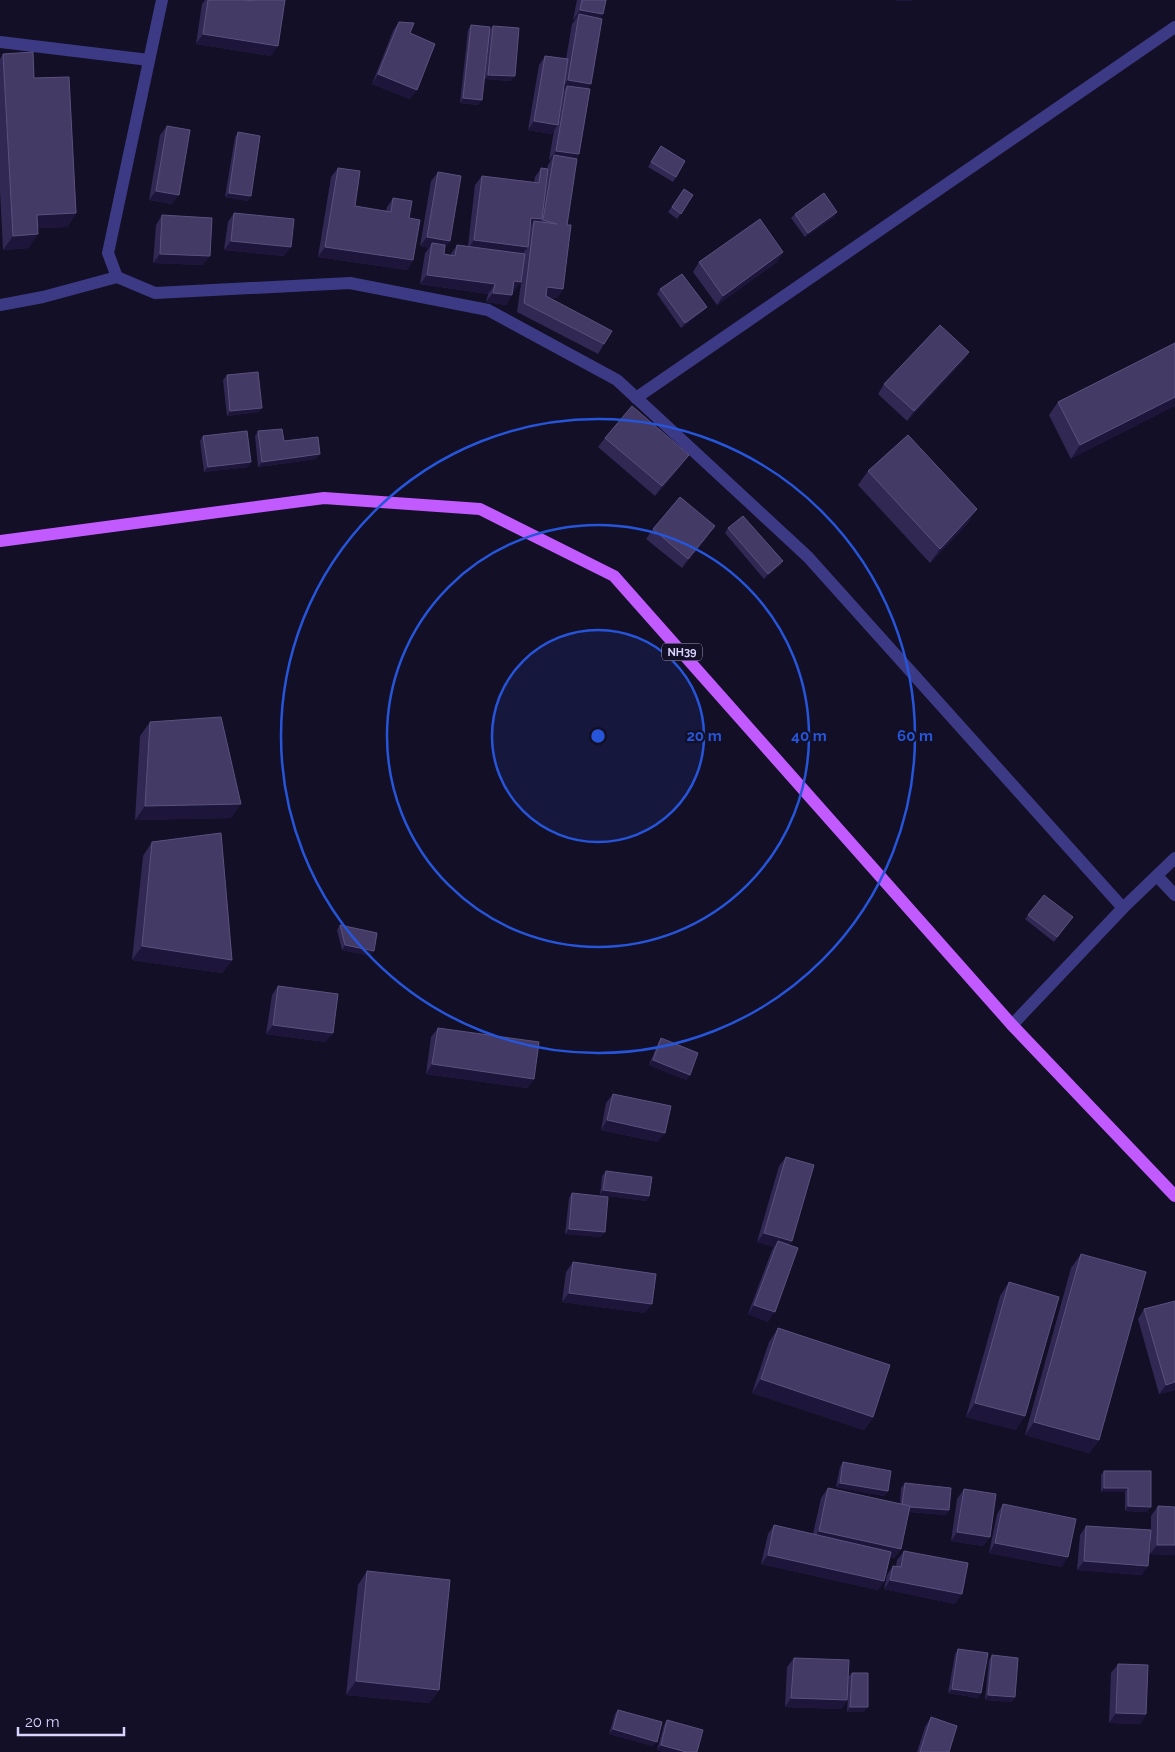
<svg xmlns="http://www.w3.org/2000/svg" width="1175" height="1752" font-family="Raleway,sans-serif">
  <rect width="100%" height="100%" fill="#130f26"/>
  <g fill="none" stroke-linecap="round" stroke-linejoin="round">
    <!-- service -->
    <g stroke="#3d3a85" stroke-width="12">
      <path d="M0 42 149 60"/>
      <path d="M0 305 43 297 117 277"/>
    </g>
    <!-- minor -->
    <g stroke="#3d3a85" stroke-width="12">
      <path d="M162 0 108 253 117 277 155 293 350 283 488 310 617 380 808 557 1123 908"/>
      <path d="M636 398 1175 27"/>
      <path d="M1157 876 1175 895"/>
      <path d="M1012 1025 1123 908 1175 858"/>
    </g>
    <!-- primary -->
    <path stroke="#c25bff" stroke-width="12" d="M0 541 324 498 480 509 614 576 1012 1025 1175 1196"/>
  </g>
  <!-- wall -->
  <g fill="#312854">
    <path d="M205 0 248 1V0H285L271 56 196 44 202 4Z"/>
    <path d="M577 0H606L600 18 587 89 579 154 576 159 567 225 563 289 557 298 548 297 604 344 598 354 517 312 522 276 514 292 513 291 506 305 486 302 488 294 420 284 425 253 429 248 420 246 431 181 438 172 444 249V254L450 255 457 245 468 246 475 185 482 176 534 182 535 177 541 168 547 169 548 165 551 160H549L554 130 551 134 528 130 539 65 545 56 566 59 572 24 575 20H573Z"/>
    <path d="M399 22 410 33V99L372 84 393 31Z"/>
    <path d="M471 25 489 31 493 26 511 81 485 79 489 34 482 100 478 105 460 103 468 30Z"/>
    <path d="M3 54 34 78 76 213 67 227 38 228 29 248 3 250 0 190V59Z"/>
    <path d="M167 126 172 204 149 200 160 135Z"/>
    <path d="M238 132 248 201 225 197 235 137Z"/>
    <path d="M661 146 676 177 673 182 648 167Z"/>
    <path d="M338 168 355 206 386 211 387 207 393 198 409 218 413 260 407 270 318 257 331 177Z"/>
    <path d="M684 189 693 195 677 219 668 212Z"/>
    <path d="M234 213 284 256 224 250 228 222Z"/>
    <path d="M795 214 834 217 805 237 791 218Z"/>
    <path d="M162 215 203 265 153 263 156 225Z"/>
    <path d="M783 252 777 262 717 305 693 272 699 262Z"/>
    <path d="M660 289 707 307 703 311 681 328 657 294Z"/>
    <path d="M1175 343 1071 459 1049 415 1058 402Z"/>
    <path d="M969 352 962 362 907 421 878 394 884 384Z"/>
    <path d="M227 375 262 408 258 412 227 416 223 380Z"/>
    <path d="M258 431 284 441 316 459 258 467 255 436Z"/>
    <path d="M203 436 248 467 204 472 200 441Z"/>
    <path d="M605 438 682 465 655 496 598 447Z"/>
    <path d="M868 471 968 523 930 563 858 485Z"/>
    <path d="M728 528 783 561 779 566 764 579 725 533Z"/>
    <path d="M653 529 708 536 682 568 646 539Z"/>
    <path d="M150 722 231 818 135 820 140 736Z"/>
    <path d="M152 842 232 960 222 973 132 960 143 856Z"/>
    <path d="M1028 915 1069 922 1054 942 1025 919Z"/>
    <path d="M340 925 370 956 342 950 337 930Z"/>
    <path d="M278 986 326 1042 266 1034 272 995Z"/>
    <path d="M438 1028 534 1079 527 1088 426 1074 431 1037Z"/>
    <path d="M661 1038 690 1075 686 1080 649 1065 658 1043Z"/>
    <path d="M613 1094 658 1142 601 1130 606 1103Z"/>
    <path d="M786 1157 792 1241 789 1245 768 1322 748 1314 772 1250 774 1247 757 1242 779 1166Z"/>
    <path d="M606 1171 649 1196 646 1201 600 1195 602 1176Z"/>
    <path d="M572 1193 601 1237 565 1234 569 1198Z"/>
    <path d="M1081 1254 1099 1440 1089 1453 1025 1435 1071 1268Z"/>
    <path d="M573 1262 645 1313 562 1302 566 1272Z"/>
    <path d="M1009 1282 1016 1430 966 1417 1000 1296Z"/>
    <path d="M1144 1309 1175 1390 1159 1394 1138 1319Z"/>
    <path d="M778 1328 873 1417 864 1430 752 1393 769 1342Z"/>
    <path d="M843 1462 888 1491 884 1496 836 1487 840 1467Z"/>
    <path d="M1104 1471H1151L1147 1512 1125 1511V1492H1101V1475Z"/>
    <path d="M905 1483 949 1510 946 1515 909 1512 901 1549 894 1558 890 1557 884 1581 878 1590 761 1564 768 1534 774 1525 813 1534 821 1498 828 1488 900 1504 901 1488Z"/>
    <path d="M964 1489 990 1537 983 1546 951 1541 957 1499Z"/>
    <path d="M1003 1504 1062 1567 989 1553 997 1514Z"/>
    <path d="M1158 1506 1175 1507V1555L1150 1554 1151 1539 1142 1575 1077 1570 1080 1535 1086 1526 1151 1530V1516Z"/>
    <path d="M904 1551 955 1604 884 1589 887 1575 893 1566H896L897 1560Z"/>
    <path d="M367 1571 439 1690 429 1703 346 1695 358 1585Z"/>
    <path d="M958 1649 978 1698 948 1693 955 1654Z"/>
    <path d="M992 1655 1012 1702 985 1700 989 1660Z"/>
    <path d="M794 1658 848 1677 852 1673 864 1712H847L848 1696 847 1700 841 1709 785 1707 787 1667Z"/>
    <path d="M1118 1664 1146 1714 1140 1724 1109 1723 1111 1673Z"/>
    <path d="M618 1710 653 1746 609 1734 615 1714Z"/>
    <path d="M931 1717 949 1752H917L925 1727Z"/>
    <path d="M667 1720 697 1752H664L657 1750 664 1725Z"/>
  </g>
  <!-- shaded-wall -->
  <g fill="#1d163a">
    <rect x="896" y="0" width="16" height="1"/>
    <path d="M580 10 603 14 597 23 579 14 575 20H573Z"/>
    <path d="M203 34 278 46 271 56 196 44Z"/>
    <path d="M378 74 417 90 410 99 372 84Z"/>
    <path d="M488 75 515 76 511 81 485 79Z"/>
    <path d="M568 80 591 84 585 93 567 86 564 90 561 89Z"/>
    <path d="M463 98 482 100 478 105 460 103Z"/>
    <path d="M534 121 558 125 551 134 528 130Z"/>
    <path d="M556 151 579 154 572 164 554 155 551 160H549Z"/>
    <path d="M156 191 179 195 172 204 149 200Z"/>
    <path d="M229 193 251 196 248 201 225 197Z"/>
    <path d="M837 212 834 217 805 237 808 233Z"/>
    <path d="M76 213 67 227 28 229 37 215Z"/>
    <path d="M531 218 542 219 535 229 534 221 530 228Z"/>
    <path d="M38 234 29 248 3 250 13 236Z"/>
    <path d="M427 237 450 241 444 250 432 243 429 248 420 246Z"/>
    <path d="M474 240 528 247 521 256 467 250Z"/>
    <path d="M231 241 291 247 284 256 224 250Z"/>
    <path d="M325 247 413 260 407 270 318 257Z"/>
    <path d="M783 252 777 262 717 305 723 296Z"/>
    <path d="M160 254 210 256 203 265 153 263Z"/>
    <path d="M427 275 495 284 488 294 420 284Z"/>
    <path d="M514 281 521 282 514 292 508 290Z"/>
    <path d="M547 287 563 289 557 298 540 296Z"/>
    <path d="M493 293 512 295 506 305 486 302Z"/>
    <path d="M707 307 703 311 681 328 685 323Z"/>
    <path d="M969 352 962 362 907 421 914 411Z"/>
    <path d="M1175 397V406L1071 459 1080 445Z"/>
    <path d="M262 408 258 412 227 416 230 411Z"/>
    <path d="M320 454 316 459 258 467 262 462Z"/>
    <path d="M689 455 682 465 655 496 662 486Z"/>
    <path d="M251 462 248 467 204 472 208 467Z"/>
    <path d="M977 509 968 523 930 563 940 549Z"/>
    <path d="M715 526 708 536 682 568 688 559Z"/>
    <path d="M783 561 779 566 764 579 768 574Z"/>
    <path d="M241 804 231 818 135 820 145 806Z"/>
    <path d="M345 945 374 951 370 956 342 950Z"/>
    <path d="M142 946 232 960 222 973 132 960Z"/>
    <path d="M273 1025 333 1033 326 1042 266 1034Z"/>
    <path d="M653 1060 690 1075 686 1080 649 1065Z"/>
    <path d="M432 1064 534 1079 527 1088 426 1074Z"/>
    <path d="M607 1120 665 1133 658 1142 601 1130Z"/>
    <path d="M603 1190 649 1196 646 1201 600 1195Z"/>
    <path d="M569 1229 605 1232 601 1237 565 1234Z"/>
    <path d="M764 1233 792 1241 785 1250 778 1241 774 1247 757 1242Z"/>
    <path d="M569 1293 652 1304 645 1313 562 1302Z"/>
    <path d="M754 1305 775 1312 768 1322 748 1314Z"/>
    <path d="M761 1379 873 1417 864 1430 752 1393Z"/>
    <path d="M1175 1382V1390L1159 1394 1166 1385Z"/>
    <path d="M975 1403 1025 1416 1016 1430 966 1417Z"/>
    <path d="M1034 1422 1099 1440 1089 1453 1025 1435Z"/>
    <path d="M840 1483 888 1491 884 1496 836 1487Z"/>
    <path d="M1104 1488H1128L1125 1492H1101Z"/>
    <path d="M902 1506 949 1510 946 1515 899 1511Z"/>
    <path d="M1128 1506 1151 1507 1147 1512 1125 1511Z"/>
    <path d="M819 1531 901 1549 894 1558 812 1540Z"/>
    <path d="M957 1532 990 1537 983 1546 951 1541Z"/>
    <path d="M995 1543 1068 1557 1062 1567 989 1553Z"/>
    <path d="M1157 1545H1175V1555L1150 1554Z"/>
    <path d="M768 1555 884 1581 878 1590 761 1564Z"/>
    <path d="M1084 1561 1148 1566 1142 1575 1077 1570Z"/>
    <path d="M890 1580 962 1594 955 1604 884 1589Z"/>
    <path d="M356 1681 439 1690 429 1703 346 1695Z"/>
    <path d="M952 1689 981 1693 978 1698 948 1693Z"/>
    <path d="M988 1695 1015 1697 1012 1702 985 1700Z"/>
    <path d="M791 1698 847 1700 841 1709 785 1707Z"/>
    <path d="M850 1707H868L864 1712H847Z"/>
    <path d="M1116 1713 1146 1714 1140 1724 1109 1723Z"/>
    <path d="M613 1729 657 1742 653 1746 609 1734Z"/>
    <path d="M661 1745 686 1752H664L657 1750Z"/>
  </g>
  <!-- building -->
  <g fill="#433a66" stroke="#5a527e">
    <path d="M208 0H244L253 1V0H285L278 46 203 34Z"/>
    <path d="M582 0H606L603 14 580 10Z"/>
    <path d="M579 14 602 19 591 84 568 80Z"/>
    <path d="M399 22 414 23 410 33 435 44 417 90 378 74Z"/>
    <path d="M471 25 490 27 482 100 463 98Z"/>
    <path d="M493 26 519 28 515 76 488 75Z"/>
    <path d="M33 52 34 78 69 77 76 213 37 215 38 234 13 236 3 54Z"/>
    <path d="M545 56 568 59 558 125 534 121Z"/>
    <path d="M567 86 590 89 579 154 556 151Z"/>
    <path d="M167 126 190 130 179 195 156 191Z"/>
    <path d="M238 132 260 136 251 196 229 193Z"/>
    <path d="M661 146 685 161 676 177 651 162Z"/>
    <path d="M554 155 577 159 567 225H571L563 289 547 287 546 296 612 331 604 344 524 303 534 221 557 224 543 220Z"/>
    <path d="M338 168 360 171 355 206 391 212 393 198 412 201 409 218 420 220 413 260 325 247Z"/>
    <path d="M541 168 548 169 542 219 531 218 528 247 474 240 482 176 539 183Z"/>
    <path d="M438 172 461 176 450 241 427 237Z"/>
    <path d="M684 189 693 195 681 214 672 207Z"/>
    <path d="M824 193 837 212 808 233 795 214Z"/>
    <path d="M234 213 294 219 291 247 231 241Z"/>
    <path d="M162 215 212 218 210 256 160 254Z"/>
    <path d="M760 219 783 252 723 296 699 262Z"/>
    <path d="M432 243 445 245 444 254 455 256 457 245 525 254 521 282 514 281 512 295 493 293 495 284 427 275Z"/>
    <path d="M682 274 707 307 685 323 660 289Z"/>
    <path d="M940 325 969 352 914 411 884 384Z"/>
    <path d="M1175 343V397L1080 445 1058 402Z"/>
    <path d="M258 372 262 408 230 411 227 375Z"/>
    <path d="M632 406 689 455 662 486 605 438Z"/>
    <path d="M282 429 284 441 318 437 320 454 262 462 258 431Z"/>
    <path d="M247 431 251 462 208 467 203 436Z"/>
    <path d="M908 435 977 509 940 549 868 471Z"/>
    <path d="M680 497 715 526 688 559 653 529Z"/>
    <path d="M743 516 783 561 768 574 728 528Z"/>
    <path d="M221 717 241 804 145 806 150 722Z"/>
    <path d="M221 833 232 960 142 946 152 842Z"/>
    <path d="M1044 895 1073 917 1057 937 1028 915Z"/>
    <path d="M340 925 377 933 374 951 345 945Z"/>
    <path d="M278 986 338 994 333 1033 273 1025Z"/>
    <path d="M438 1028 539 1042 534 1079 432 1064Z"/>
    <path d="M661 1038 698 1053 690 1075 653 1060Z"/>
    <path d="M613 1094 671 1106 665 1133 607 1120Z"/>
    <path d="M786 1157 814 1165 792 1241 764 1233Z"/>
    <path d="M606 1171 652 1177 649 1196 603 1190Z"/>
    <path d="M572 1193 608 1197 605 1232 569 1229Z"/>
    <path d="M778 1241 798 1248 775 1312 754 1305Z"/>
    <path d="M1081 1254 1146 1272 1099 1440 1034 1422Z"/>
    <path d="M573 1262 656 1274 652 1304 569 1293Z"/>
    <path d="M1009 1282 1059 1297 1025 1416 975 1403Z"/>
    <path d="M1175 1301V1382L1166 1385 1144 1309Z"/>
    <path d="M778 1328 890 1365 873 1417 761 1379Z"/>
    <path d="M843 1462 891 1471 888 1491 840 1483Z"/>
    <path d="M1104 1471H1151V1507L1128 1506V1488H1104Z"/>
    <path d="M905 1483 951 1488 949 1510 910 1507 902 1505Z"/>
    <path d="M828 1488 910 1506 901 1549 819 1531Z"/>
    <path d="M964 1489 996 1494 990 1537 957 1532Z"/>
    <path d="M1003 1504 1076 1519 1068 1557 995 1543Z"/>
    <path d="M1158 1506 1175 1507V1545H1157Z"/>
    <path d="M774 1525 891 1552 884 1581 768 1555Z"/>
    <path d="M1086 1526 1151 1530 1148 1566 1084 1561Z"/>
    <path d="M904 1551 968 1563 962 1594 890 1580 893 1566 901 1567Z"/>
    <path d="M367 1571 450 1580 439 1690 356 1681Z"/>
    <path d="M958 1649 988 1653 981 1693 952 1689Z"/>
    <path d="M992 1655 1018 1658 1015 1697 988 1695Z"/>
    <path d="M794 1658 849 1660 847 1700 791 1698Z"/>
    <path d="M1118 1664 1148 1665 1146 1714 1116 1713Z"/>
    <path d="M852 1673H868V1707H850Z"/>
    <path d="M618 1710 662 1722 657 1742 613 1729Z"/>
    <path d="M931 1717 957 1726 949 1752H920Z"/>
    <path d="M667 1720 703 1730 697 1752H686L661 1745Z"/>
  </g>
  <!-- distance rings -->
  <circle cx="598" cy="736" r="106" fill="#2655da" fill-opacity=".12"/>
  <g fill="none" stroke="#2655da" stroke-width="2.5">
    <circle cx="598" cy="736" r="106"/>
    <circle cx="598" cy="736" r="211"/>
    <circle cx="598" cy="736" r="317"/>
  </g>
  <g text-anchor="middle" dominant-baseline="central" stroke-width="4.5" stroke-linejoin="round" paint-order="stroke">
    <!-- shield labels -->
    <rect fill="#130f26" stroke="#9e99be" stroke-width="1" x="662" y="643.5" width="40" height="17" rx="4"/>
    <g font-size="11" font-weight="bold" fill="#d9d4ff">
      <text x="682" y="652">NH39</text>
    </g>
  </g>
  <circle cx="598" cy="736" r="8" fill="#2655da" stroke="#130f26" stroke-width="2.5"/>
  <g font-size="15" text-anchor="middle" font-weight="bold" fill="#2655da" stroke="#130f26" stroke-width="4.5" stroke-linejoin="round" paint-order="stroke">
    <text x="704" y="741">20 m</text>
    <text x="809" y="741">40 m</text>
    <text x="915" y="741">60 m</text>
  </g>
  <!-- scale -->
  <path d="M18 1727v8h106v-8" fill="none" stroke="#d9d4ff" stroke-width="2.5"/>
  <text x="25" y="1727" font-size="15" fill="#d9d4ff" stroke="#130f26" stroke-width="4" paint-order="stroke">20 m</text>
</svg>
